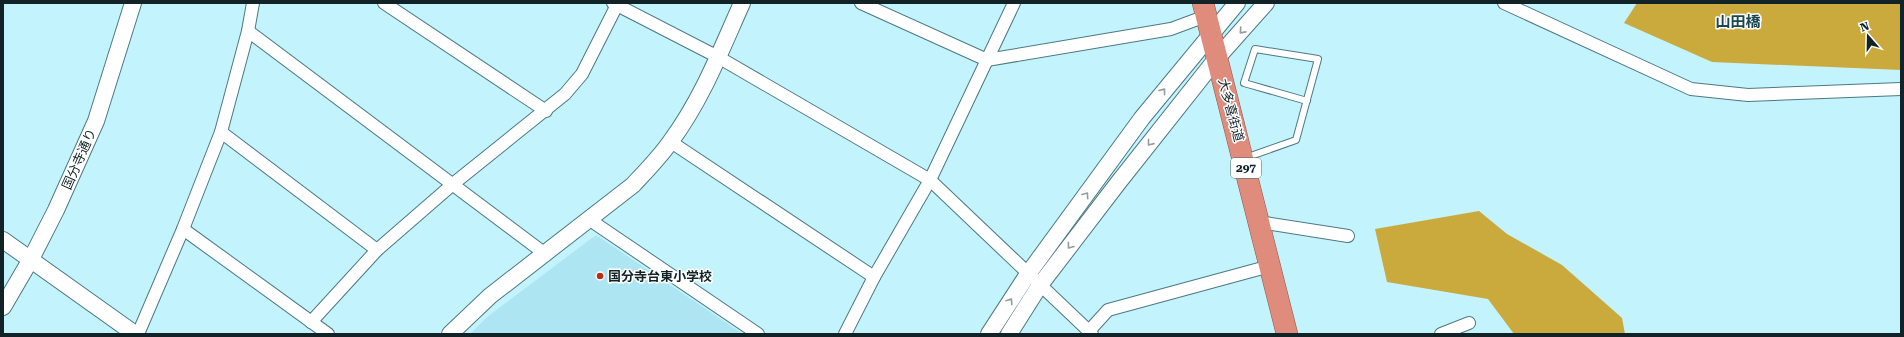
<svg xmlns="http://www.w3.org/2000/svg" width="1904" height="337" font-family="'Roboto Serif','Noto Sans JP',serif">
  <rect width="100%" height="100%" fill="#c3f3fd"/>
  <!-- built -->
  <path fill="#ade6f2" d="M596 235 743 334H470L487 317Z"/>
  <!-- forest -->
  <g fill="#caa93d">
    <path d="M1637 3H1901V70L1712 62 1624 23Z"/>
    <path d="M1479 211 1507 234 1562 265 1622 318 1625 334H1514L1488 299 1387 282 1375 229Z"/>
  </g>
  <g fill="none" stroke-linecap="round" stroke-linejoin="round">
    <!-- service casing -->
    <g stroke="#4c7982" stroke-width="8">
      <path id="service" d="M1245 158 1296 140 1318 59 1255 49 1244 83 1307 101"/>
    </g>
    <!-- minor casing -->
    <g stroke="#4c7982" stroke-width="14">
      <g id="minor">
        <path d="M384 3 546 111"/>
        <path d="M613 3 718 57 930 180 1092 334"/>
        <path d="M861 3 987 60 1171 29 1206 16"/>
        <path d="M1504 3 1691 89 1748 95 1901 89"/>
        <path d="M248 31 544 253"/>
        <path d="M221 132 377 250"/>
        <path d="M671 142 874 277"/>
        <path d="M590 220 758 334"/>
        <path d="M1259 222 1348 236"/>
        <path d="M183 229 328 334"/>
        <path d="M311 322 377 250 453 184 565 94 582 74 617 5"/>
        <path d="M1089 331 1108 310 1270 266"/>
        <path d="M138 334 183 229 221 132 248 31 253 3"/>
        <path d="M845 334 874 277 930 180 1014 3"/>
        <path d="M1441 334 1469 323"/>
      </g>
    </g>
    <!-- tertiary casing -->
    <g stroke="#4c7982" stroke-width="18">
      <g id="tertiary">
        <path d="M3 240 135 334"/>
        <path d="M3 307 31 259 56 210 96 121 133 3"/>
        <path d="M450 334 490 296 633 185C646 171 660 157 671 141 702 99 721 50 742 3"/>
        <path d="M989 334 1028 274 1142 118 1237 3"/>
        <path d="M1009 334 1040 285 1118 183 1217 58 1266 3"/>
      </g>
    </g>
    <!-- trunk casing -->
    <g stroke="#925449" stroke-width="22">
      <path id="trunk" d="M1203 3 1287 334"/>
    </g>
    <!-- service -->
    <use href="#service" stroke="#fff" stroke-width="6"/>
    <!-- minor -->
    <use href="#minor" stroke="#fff" stroke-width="12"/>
    <!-- tertiary -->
    <use href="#tertiary" stroke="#fff" stroke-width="16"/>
    <!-- trunk -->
    <use href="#trunk" stroke="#df8c7c" stroke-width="21"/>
  </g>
  <!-- one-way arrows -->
  <defs><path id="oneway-chevron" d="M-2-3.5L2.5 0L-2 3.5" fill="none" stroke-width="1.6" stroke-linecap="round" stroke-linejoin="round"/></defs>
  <g stroke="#949c9e">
    <use href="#oneway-chevron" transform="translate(1242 31) rotate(132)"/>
    <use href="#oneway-chevron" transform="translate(1163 91) rotate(-52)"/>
    <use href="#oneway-chevron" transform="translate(1150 143) rotate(129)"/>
    <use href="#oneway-chevron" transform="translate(1086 195) rotate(-54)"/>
    <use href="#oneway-chevron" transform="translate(1070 246) rotate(127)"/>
    <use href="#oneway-chevron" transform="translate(1010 301) rotate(-57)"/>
  </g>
  <!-- markers -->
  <circle fill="#b82c18" stroke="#fff" stroke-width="1.5" cx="600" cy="276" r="4"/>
  <g text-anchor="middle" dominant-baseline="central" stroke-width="3" stroke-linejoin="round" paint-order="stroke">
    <!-- shield labels -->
    <rect fill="#fff" stroke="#586568" stroke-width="1" x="1231" y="158" width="30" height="20" rx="3"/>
    <g font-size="12" font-weight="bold" fill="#112327">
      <text x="1246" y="168">297</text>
    </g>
    <!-- street labels -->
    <g font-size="13" fill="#112327" stroke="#fff">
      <text transform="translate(1231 110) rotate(75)">大多喜街道</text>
      <text transform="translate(79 159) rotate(-66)">国分寺通り</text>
    </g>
    <!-- poi labels -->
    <g font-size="13" font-weight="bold" fill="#112327" stroke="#fff" text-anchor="start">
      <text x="608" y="276">国分寺台東小学校</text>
    </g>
    <!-- quarter labels -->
    <g font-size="15" font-weight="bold" fill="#19474f" stroke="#fff">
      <text x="1738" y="22">山田橋</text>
    </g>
  </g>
  <!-- border -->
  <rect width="1904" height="337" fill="none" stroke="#112327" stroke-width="8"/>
  <!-- north arrow -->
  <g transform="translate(1868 36) rotate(340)" stroke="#ffffff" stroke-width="3" paint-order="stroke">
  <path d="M0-3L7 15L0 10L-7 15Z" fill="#112327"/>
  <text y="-6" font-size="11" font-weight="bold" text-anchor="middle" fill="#112327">N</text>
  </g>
</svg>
